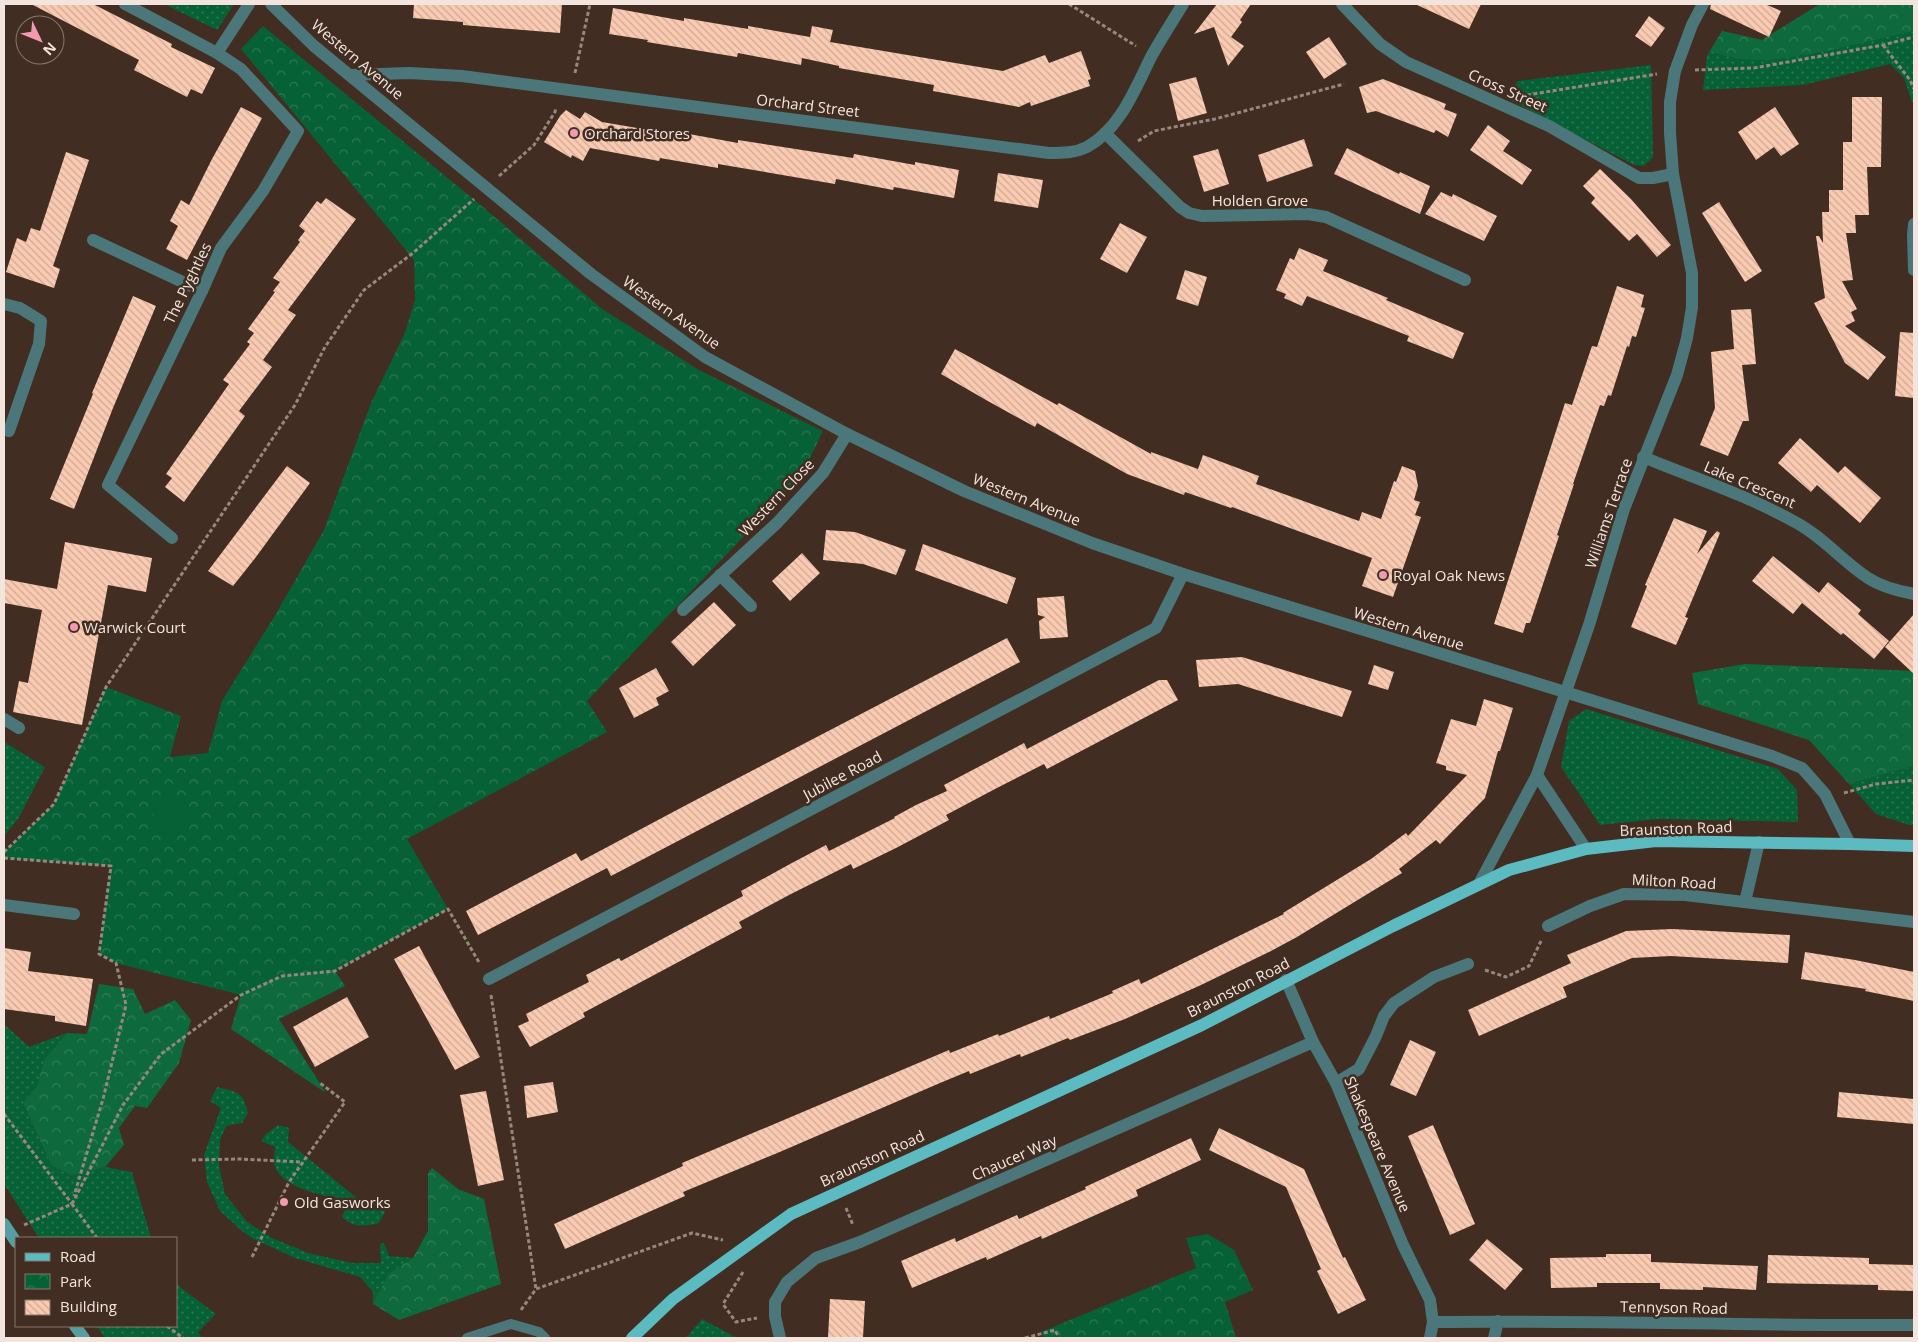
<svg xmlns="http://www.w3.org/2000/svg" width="1918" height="1342" font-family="'Open Sans',sans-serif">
  <defs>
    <pattern id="grass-dots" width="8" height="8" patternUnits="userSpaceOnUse" patternTransform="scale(1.25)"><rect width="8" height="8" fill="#076137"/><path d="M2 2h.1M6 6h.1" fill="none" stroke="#2c7854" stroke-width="1.8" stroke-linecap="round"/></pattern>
    <pattern id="forest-crowns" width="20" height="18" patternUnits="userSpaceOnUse" patternTransform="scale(1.25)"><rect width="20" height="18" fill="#0e693d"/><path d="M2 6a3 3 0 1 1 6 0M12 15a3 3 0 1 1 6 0" fill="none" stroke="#327e59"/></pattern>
    <pattern id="park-crowns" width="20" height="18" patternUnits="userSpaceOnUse" patternTransform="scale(1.25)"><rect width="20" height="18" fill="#076137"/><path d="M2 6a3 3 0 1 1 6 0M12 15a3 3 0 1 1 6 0" fill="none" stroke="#2c7854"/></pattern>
    <pattern id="building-back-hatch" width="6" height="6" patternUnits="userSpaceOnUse" patternTransform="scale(1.25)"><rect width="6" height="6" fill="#facab1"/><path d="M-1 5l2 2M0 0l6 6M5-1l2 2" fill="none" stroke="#cea996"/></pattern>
  </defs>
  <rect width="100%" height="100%" fill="#412d21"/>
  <!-- grass -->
  <g fill="url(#grass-dots)">
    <path d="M164 4H234L217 30Z"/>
    <path d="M1820 4H1914V102H1912L1904 78 1890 64 1803 85 1703 90 1707 56 1722 31 1762 40Z"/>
    <path d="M1651 65 1653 157 1644 166 1634 165 1506 98 1518 81Z"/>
    <path d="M1586 709 1778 769 1797 790 1798 822 1658 819 1600 825 1561 767 1569 721Z"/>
    <path d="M4 742 45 767 18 819 4 836Z"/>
    <path d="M1914 766V825H1909L1876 814 1849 784Z"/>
    <path d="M4 1024 29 1047 67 1033 44 1060 37 1086 23 1103 51 1165 72 1176 105 1167 132 1172 151 1238H39L4 1184Z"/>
    <path d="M217 1087C237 1092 243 1091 248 1113L242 1123 226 1126 220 1140 219 1166 225 1194 247 1222 272 1238 308 1253 352 1263H381L380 1244 384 1243 389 1256 413 1258 388 1274 373 1304V1292L360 1277 295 1258 254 1239 243 1232 220 1211 207 1182 204 1155 221 1108 210 1101Z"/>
    <path d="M278 1125 289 1128 288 1142 368 1207 378 1194 385 1201V1212L379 1223C364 1227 354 1228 342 1217L348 1202C328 1196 283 1189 275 1167 273 1161 275 1153 275 1147L261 1141 266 1134Z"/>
    <path d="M176 1280 180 1287 216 1314 198 1332 202 1338H105L97 1326H176Z"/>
    <path d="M702 1319 737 1338H686Z"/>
  </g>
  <!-- forest -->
  <g fill="url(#forest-crowns)">
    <path d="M1820 4H1914V31C1866 41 1811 57 1763 60 1745 60 1726 57 1710 51L1722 31 1762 40Z"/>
    <path d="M1745 664 1914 671V766L1849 784 1809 740 1698 704 1692 673Z"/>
    <path d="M199 932 363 948 335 971 345 986 279 1019 326 1093 231 1029 241 995Z"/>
    <path d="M99 984 133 989 145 1014 175 1000 191 1020 179 1063 147 1108 135 1106 119 1128 124 1145 105 1167 72 1176 51 1165 23 1103 37 1086 44 1060 67 1033 87 1034Z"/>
    <path d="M432 1168 458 1189 484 1199 501 1284 399 1320 373 1304 388 1274 413 1258 428 1231V1173Z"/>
  </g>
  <!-- park -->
  <g fill="url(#park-crowns)">
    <path d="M263 26 483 207 602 309 699 370 823 431 801 476 587 701 607 732 407 839 448 909 335 971 282 976 241 995 116 963 99 954 111 866 4 858V852L54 804 106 687 181 716 170 757 208 753 222 701 274 617 324 530 371 403 404 335 415 300 414 260 241 49Z"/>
    <path d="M1208 1234 1234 1250 1253 1290 1225 1302 1236 1338H1044L1041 1332 1196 1268 1186 1238Z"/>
  </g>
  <!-- garden -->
  <path fill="#076137" d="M166 797 191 815 173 840 148 822Z"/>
  <!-- building -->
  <g fill="url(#building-back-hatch)">
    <path d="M31 4H93L172 44 171 47 215 68 202 94 191 89 187 97 134 70 139 60Z"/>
    <path d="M414 4H562L560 33 463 25V22L413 18Z"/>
    <path d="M1217 4H1251L1240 20 1242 22 1231 37 1244 46 1228 66 1214 27 1194 34Z"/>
    <path d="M1415 4H1481L1469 29Z"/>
    <path d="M1711 4H1765L1781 11 1769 37 1710 9Z"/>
    <path d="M613 8 684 21V18L748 29V26L810 37 812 26 833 30 830 42 1003 71 1045 55 1049 63 1081 51 1091 79 1088 80 1090 86 1031 106 1030 102 1019 107 933 91 934 85 839 68V66L802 58 801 65 738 53 737 57 647 42 648 40 609 34Z"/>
    <path d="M1649 16 1665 28 1651 47 1635 36Z"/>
    <path d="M1329 37 1347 64 1324 79 1306 52Z"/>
    <path d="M1196 77 1207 113 1178 121 1169 84Z"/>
    <path d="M1383 79 1446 104 1444 109 1457 114 1448 137 1436 130 1434 133 1376 111 1367 113 1359 87Z"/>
    <path d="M1852 97H1882L1881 167H1867L1869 215H1855L1856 233H1846L1853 280 1842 281 1857 309 1851 312 1855 321 1845 326 1886 357 1868 380 1845 363 1814 303 1825 298 1816 236H1819L1823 243 1822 212H1829V190H1843V142H1852Z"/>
    <path d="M241 107 262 118 187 260 166 249 178 226 170 221 181 200 189 205 212 159Z"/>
    <path d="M1775 107 1799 144 1781 156 1774 147 1756 160 1738 132Z"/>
    <path d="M566 110 580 119 585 112 602 122 678 135V132L738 143V140L853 158 854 154 915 165V162L959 170 954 198 894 187 893 190 836 179 835 184 718 164V168L660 158 659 161 590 148 583 161 572 155 571 158 544 142 560 116Z"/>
    <path d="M1488 125 1510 141 1503 151 1532 170 1522 185 1470 150Z"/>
    <path d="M1304 139 1313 166 1267 182 1258 155Z"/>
    <path d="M1347 148 1399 174 1400 172 1430 186 1420 214 1334 174Z"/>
    <path d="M1218 149 1229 184 1204 192 1193 156Z"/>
    <path d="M66 152 89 160 53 266 60 269 54 288 6 272 17 238 26 242 31 228 40 231Z"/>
    <path d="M1600 169 1631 199 1671 245 1657 257 1637 234 1629 241 1591 203 1595 198 1583 186Z"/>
    <path d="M998 173 1043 180 1038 208 994 201Z"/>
    <path d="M1441 192 1452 197 1453 194 1497 216 1484 241 1425 214Z"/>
    <path d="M326 198 356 219 288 310 296 315 263 360 272 367 239 411 245 416 184 502 165 487 172 478 166 474 229 384 223 380 250 344 247 342 254 333 248 329 275 292 273 291 280 282 273 278 300 242 298 240 305 231 299 226 317 201 321 204Z"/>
    <path d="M1719 202 1762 271 1745 282 1702 213Z"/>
    <path d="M1120 223 1147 237 1127 273 1100 259Z"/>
    <path d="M1299 248 1328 260 1323 271 1388 298 1386 300 1464 333 1453 359 1407 341 1409 336 1307 296 1302 306 1284 298 1286 294 1276 290 1290 258 1294 260Z"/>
    <path d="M1185 270 1207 277 1198 306 1176 299Z"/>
    <path d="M1617 286 1644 295 1641 307 1645 308 1636 337 1632 336 1629 347 1627 346 1611 396 1608 395 1604 406 1600 405 1573 484H1574L1557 535 1559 536 1530 623H1526L1523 633 1494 624 1565 403 1572 405 1592 346 1597 347Z"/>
    <path d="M133 296 156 306 113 408 74 509 50 499 93 394 92 393Z"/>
    <path d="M1751 309 1756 364 1742 365 1749 421H1743L1728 456 1700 445 1715 408 1711 352 1734 349 1731 310Z"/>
    <path d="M1900 332 1914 333V398L1895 396Z"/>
    <path d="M955 349 1057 405 1059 403 1151 454V452L1198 469 1203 455 1259 476 1256 484 1359 521 1362 512 1381 519 1394 481 1396 482 1402 466 1415 471 1418 486 1414 500 1420 502 1415 515 1421 517 1393 597 1362 586 1372 558 1232 507 1231 508 1185 492 1184 495 1127 474 1037 423 1035 427 986 400 941 374Z"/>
    <path d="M1800 438 1838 473 1845 466 1881 498 1860 523 1817 485 1811 492 1778 463Z"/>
    <path d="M287 466 310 483 256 557 233 586 208 571Z"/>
    <path d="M1674 518 1707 531 1697 554 1717 531 1720 533 1685 617 1688 618 1676 645 1631 627 1647 586 1645 585Z"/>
    <path d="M826 530 855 532 906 550 896 575 863 564 823 560Z"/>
    <path d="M65 542 152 558 146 592 108 585 82 725 13 712 19 681 28 683 42 610 4 603V579L57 589Z"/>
    <path d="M923 544 1016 578 1007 604 915 570Z"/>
    <path d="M802 553 820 573 790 601 772 581Z"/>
    <path d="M1773 556 1819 593 1828 582 1861 610 1858 614 1889 641 1874 659 1843 633 1841 635 1802 603 1793 614 1752 581Z"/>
    <path d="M1064 596 1068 637 1040 639 1039 621 1045 617 1038 615 1037 598Z"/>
    <path d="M714 602 736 625 693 666 671 642Z"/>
    <path d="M1914 614V674L1885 647Z"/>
    <path d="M1007 638 1020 662 611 876 607 868 478 935 466 911 576 853 581 861 690 803Z"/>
    <path d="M1242 657 1352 691 1342 717 1238 684 1199 687 1196 660Z"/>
    <path d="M1374 665 1394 672 1388 690 1368 684Z"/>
    <path d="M656 668 669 691 656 698 659 705 634 718 619 688Z"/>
    <path d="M1159 680H1167L1178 700 1047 769 1044 764 995 789 946 815 949 820 896 848 853 869 851 864 789 895 739 922 742 928 583 1013 585 1017 530 1047 518 1026 529 1021 526 1014 589 982 586 975 619 958 621 961 743 896 741 891 790 864 826 845 829 851 895 818 894 817 916 805 947 791 944 785 1024 743 1027 749Z"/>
    <path d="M1484 699 1513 708 1500 751H1498L1485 798 1440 844 1436 840 1399 869 1402 873 1297 937 1271 951 1201 985 1125 1019 1070 1040 1068 1038 1021 1057 1020 1054 970 1074 969 1071 940 1083 775 1154 683 1192 685 1196 565 1249 554 1224 683 1166 682 1163 949 1050 950 1053 998 1034 999 1036 1049 1016 1050 1019 1113 993 1112 991 1139 979 1141 984 1284 914 1283 913 1371 859 1406 833 1408 836 1467 775 1446 770V766L1436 763 1451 719 1476 726Z"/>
    <path d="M1672 929 1790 935 1788 963 1671 956 1632 958 1563 987 1567 997 1479 1036 1468 1010 1571 963 1567 955 1626 931Z"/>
    <path d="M419 946 480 1057 455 1070 394 959Z"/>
    <path d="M4 948 31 952 28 971 93 979 86 1026 55 1021V1016L4 1009Z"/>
    <path d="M1805 952 1855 960 1914 972V1001L1865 991 1866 989 1801 979Z"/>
    <path d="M347 997 369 1037 315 1067 293 1027Z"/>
    <path d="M1410 1040 1436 1052 1416 1096 1390 1085Z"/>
    <path d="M553 1082 558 1112 527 1118 524 1086Z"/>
    <path d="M486 1091 504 1180 478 1186 460 1095Z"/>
    <path d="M1839 1092 1914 1099V1124L1837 1117Z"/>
    <path d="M1433 1125 1475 1224 1450 1235 1408 1136Z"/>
    <path d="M1219 1128 1304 1169 1343 1258 1345 1257 1366 1300 1338 1314 1317 1271 1321 1269 1286 1187 1209 1150Z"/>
    <path d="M1191 1138 1201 1160 1136 1190 1138 1196 1042 1239 1041 1236 987 1260 986 1257 912 1288 901 1261 955 1238 956 1242 1017 1215 1019 1219 1086 1189 1085 1187Z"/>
    <path d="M1487 1239 1523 1269 1505 1290 1469 1260Z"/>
    <path d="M1606 1254H1651V1262L1758 1266 1756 1290 1703 1287V1290L1660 1289V1283H1597V1287L1551 1288 1550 1258 1606 1257Z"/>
    <path d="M1768 1255 1869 1258V1264L1914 1265V1291L1878 1290V1285L1767 1283Z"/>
    <path d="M830 1299 865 1301 863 1338H828Z"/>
  </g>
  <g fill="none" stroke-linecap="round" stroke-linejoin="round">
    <!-- path -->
    <g stroke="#98877e" stroke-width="3" stroke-dasharray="4 2.5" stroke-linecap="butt">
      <path d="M1069 4 1136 46"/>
      <path d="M1883 45 1910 80 1914 89"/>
      <path d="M1695 70 1754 68 1883 45 1914 37"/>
      <path d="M575 73 590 4"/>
      <path d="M1527 95 1657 74"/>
      <path d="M1138 141 1154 131 1215 119 1344 84"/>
      <path d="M499 176 534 145 555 112 556 107"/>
      <path d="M1844 793 1876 784 1914 780"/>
      <path d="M4 852 54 804 106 687 295 405 325 347 364 290 413 253 474 199"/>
      <path d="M4 858 111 866 99 954 116 963 126 1005 103 1099 74 1196"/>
      <path d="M1485 970 1506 977 1529 966 1541 941"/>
      <path d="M491 995 536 1289"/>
      <path d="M4 1114 72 1204"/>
      <path d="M192 1160 240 1159 302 1162"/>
      <path d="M72 1204 123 1105 161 1054 241 995 282 976 335 971 448 909 480 964"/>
      <path d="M846 1208 853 1225"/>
      <path d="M24 1225 72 1204 97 1238"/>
      <path d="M252 1257 289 1182 345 1102 320 1083"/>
      <path d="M743 1272 723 1304 736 1322 757 1318"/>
      <path d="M521 1310 536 1289 692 1233 723 1240"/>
      <path d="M167 1326 183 1338"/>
      <path d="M1025 1338 1055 1330 1059 1338"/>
    </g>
    <!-- service -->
    <path stroke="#4c777a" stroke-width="10" d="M467 1338 511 1324 539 1332 545 1338"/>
    <!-- minor -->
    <g stroke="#4c777a" stroke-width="12">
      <path d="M125 4 217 53"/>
      <path d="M1342 4 1380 44 1406 62 1549 126 1639 178H1653L1673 174"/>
      <path d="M351 75 409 73 462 76 1049 153C1062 153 1075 153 1087 147 1120 129 1135 89 1151 57 1161 39 1172 22 1183 4"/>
      <path d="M1105 133 1180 207 1189 213 1202 216 1308 214 1326 217 1465 280"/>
      <path d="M1914 224 1913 235 1914 270"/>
      <path d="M93 240 202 291"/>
      <path d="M4 304 20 308 41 321 39 344 9 431"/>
      <path d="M1643 457C1694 478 1747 495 1795 522 1822 536 1842 561 1868 578 1882 587 1898 591 1914 594"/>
      <path d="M172 538 108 485 202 291 221 248 263 191 298 131 241 69 217 53 249 4"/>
      <path d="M720 575 751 606"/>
      <path d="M683 610 777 523 823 473 847 434"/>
      <path d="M4 719 19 728"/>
      <path d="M1586 849 1537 775 1589 625 1624 509 1677 375 1687 338 1692 307V273L1673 174 1670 133V102L1675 71 1692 25 1703 4"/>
      <path d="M1479 884 1537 775"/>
      <path d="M1745 902 1759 842"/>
      <path d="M4 905 74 914"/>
      <path d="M1548 926 1590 906 1624 894 1685 895 1914 922"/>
      <path d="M489 979 1156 628 1183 574"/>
      <path d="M1286 980 1313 1042 1336 1083 1403 1245 1430 1300 1433 1322 1430 1338"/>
      <path d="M1336 1083 1359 1069 1376 1036 1384 1016 1394 1003 1434 977 1468 964"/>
      <path d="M1433 1322C1593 1320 1754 1326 1914 1325"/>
      <path d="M780 1338 775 1316V1302L787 1282 816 1258 860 1242 1313 1042"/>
      <path d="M1494 1338 1498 1321"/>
    </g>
    <!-- tertiary -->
    <path stroke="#4c777a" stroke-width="12" d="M271 4 314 46 591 274 705 357 847 434 964 491 1092 543 1183 574 1772 756 1802 768 1825 794 1850 844"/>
    <!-- secondary -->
    <g stroke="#559ea2" stroke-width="12">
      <path d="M4 1224 16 1242"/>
      <path d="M75 1326 84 1338"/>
    </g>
    <!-- primary -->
    <path stroke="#5bbbc1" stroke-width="12" d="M632 1338 673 1299 791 1214 1202 1025 1393 926 1509 870 1586 849 1656 841 1850 844 1914 846"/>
  </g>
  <!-- markers -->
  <g fill="#f19ab4" stroke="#412d21" stroke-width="2">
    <circle cx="574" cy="133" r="5"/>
    <circle cx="1383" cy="575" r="5"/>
    <circle cx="74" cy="627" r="5"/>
    <circle cx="284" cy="1202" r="5"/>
  </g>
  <g text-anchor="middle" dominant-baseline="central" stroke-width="5" stroke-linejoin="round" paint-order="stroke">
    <!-- street labels -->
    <g font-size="15" fill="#f3e5de" stroke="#412d21">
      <text transform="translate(358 59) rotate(40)">Western Avenue</text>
      <text transform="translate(1508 90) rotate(24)">Cross Street</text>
      <text transform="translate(808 105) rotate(7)">Orchard Street</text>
      <text x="1260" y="200">Holden Grove</text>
      <text transform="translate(187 283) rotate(-64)">The Pyghtles</text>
      <text transform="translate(672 312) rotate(35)">Western Avenue</text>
      <text transform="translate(1750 484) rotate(23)">Lake Crescent</text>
      <text transform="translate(776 497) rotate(-46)">Western Close</text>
      <text transform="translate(1027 499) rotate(22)">Western Avenue</text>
      <text transform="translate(1608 513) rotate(-71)">Williams Terrace</text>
      <text transform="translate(1409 628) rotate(17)">Western Avenue</text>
      <text transform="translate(842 775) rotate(-28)">Jubilee Road</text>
      <text transform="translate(1676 828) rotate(-2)">Braunston Road</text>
      <text transform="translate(1674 881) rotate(3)">Milton Road</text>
      <text transform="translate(1238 987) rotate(-27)">Braunston Road</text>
      <text transform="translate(1378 1144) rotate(67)">Shakespeare Avenue</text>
      <text transform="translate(1014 1157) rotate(-24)">Chaucer Way</text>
      <text transform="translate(872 1158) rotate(-25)">Braunston Road</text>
      <text transform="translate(1674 1307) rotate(1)">Tennyson Road</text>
    </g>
    <!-- poi labels -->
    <g font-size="15" fill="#f3e5de" stroke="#412d21" text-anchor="start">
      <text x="584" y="133">Orchard Stores</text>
      <text x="1393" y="575">Royal Oak News</text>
      <text x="84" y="627">Warwick Court</text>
      <text x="294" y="1202">Old Gasworks</text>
    </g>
  </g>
  <!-- border -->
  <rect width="1918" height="1342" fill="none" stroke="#f3e5de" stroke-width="10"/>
  <!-- legend -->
  <rect x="15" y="1237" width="162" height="90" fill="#412d21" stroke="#88776d"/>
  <rect x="25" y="1253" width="25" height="8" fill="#5bbbc1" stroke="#88776d"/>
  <text x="60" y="1262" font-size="15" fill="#f3e5de">Road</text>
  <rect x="25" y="1274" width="25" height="15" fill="url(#park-crowns)" stroke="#88776d"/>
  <text x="60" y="1287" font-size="15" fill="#f3e5de">Park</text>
  <rect x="25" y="1300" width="25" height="15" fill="url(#building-back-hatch)" stroke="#88776d"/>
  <text x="60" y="1312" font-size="15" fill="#f3e5de">Building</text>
  <!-- north arrow -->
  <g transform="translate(40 40) rotate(133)"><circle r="24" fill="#412d21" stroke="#88776d"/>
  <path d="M0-4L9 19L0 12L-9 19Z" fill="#f19ab4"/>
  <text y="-8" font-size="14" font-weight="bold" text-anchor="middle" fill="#f3e5de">N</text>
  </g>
</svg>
